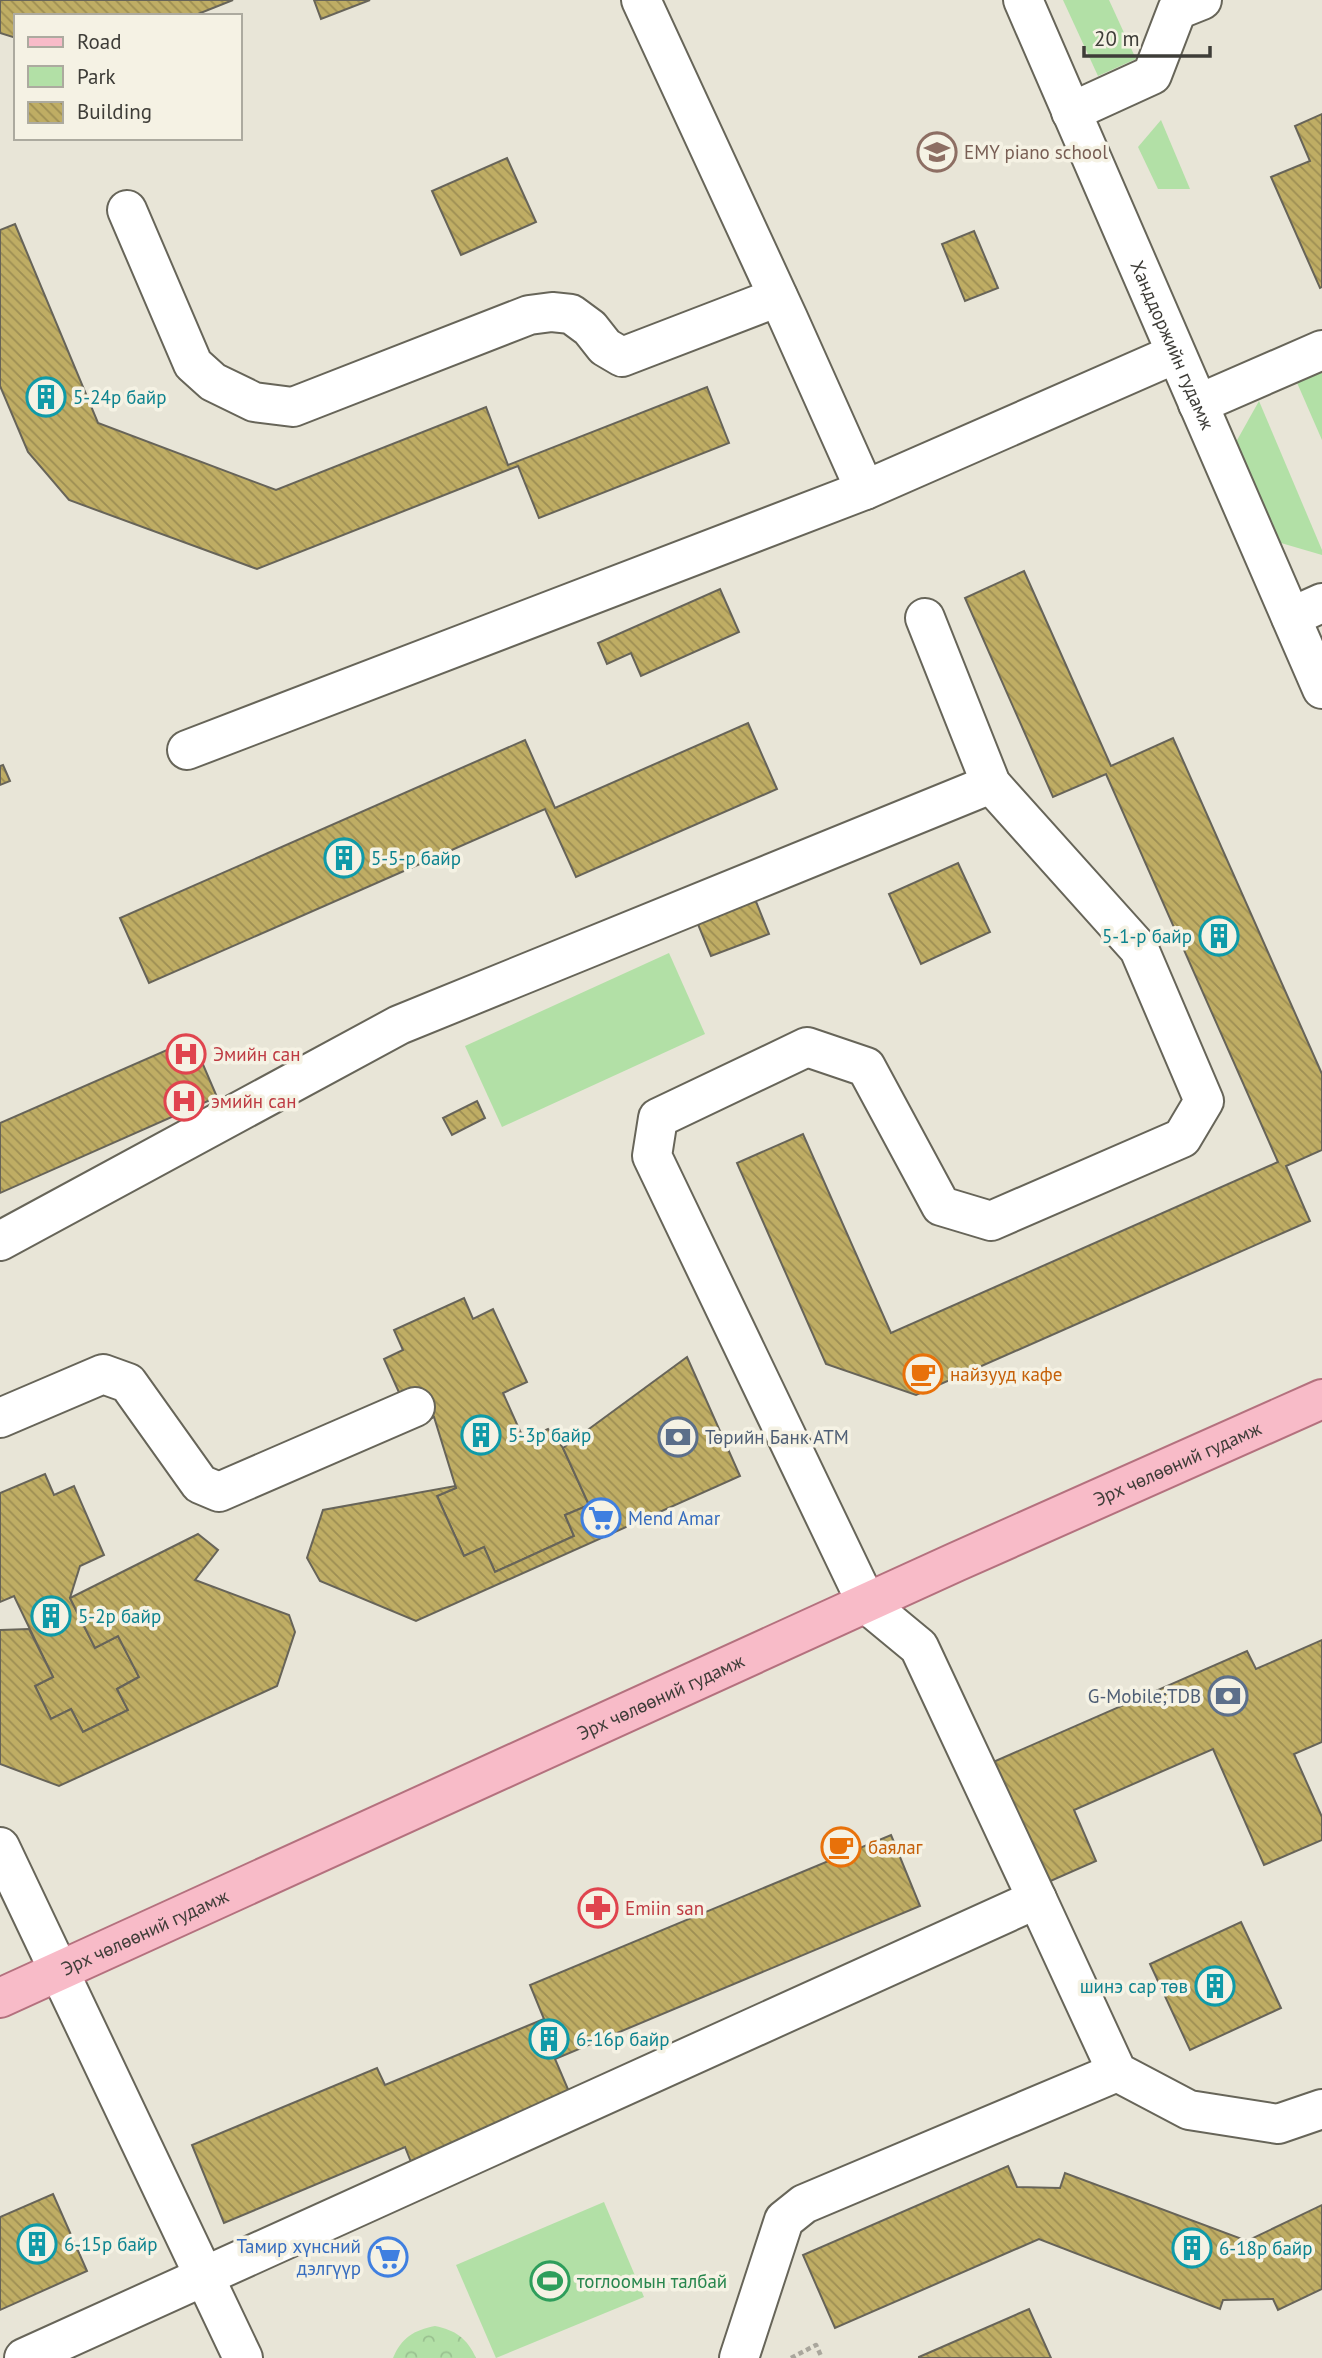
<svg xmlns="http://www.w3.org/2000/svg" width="1322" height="2358" font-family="'PT Sans',sans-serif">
  <defs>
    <pattern id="park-crowns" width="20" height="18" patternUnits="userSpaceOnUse" patternTransform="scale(1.75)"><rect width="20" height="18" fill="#b2e0a6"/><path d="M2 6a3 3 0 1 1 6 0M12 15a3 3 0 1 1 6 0" fill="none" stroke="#9ac190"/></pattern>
    <pattern id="building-back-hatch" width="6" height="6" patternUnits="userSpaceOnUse" patternTransform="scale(1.75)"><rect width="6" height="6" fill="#bfad64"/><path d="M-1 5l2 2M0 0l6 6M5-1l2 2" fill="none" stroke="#9d8e53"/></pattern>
  </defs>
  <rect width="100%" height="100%" fill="#e8e5d7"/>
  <!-- green -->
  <g fill="#b2e0a6">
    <path d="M1063 0H1109L1136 59 1098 76Z"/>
    <path d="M1161 120 1190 189H1158L1138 147Z"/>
    <path d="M1322 355V440L1291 369Z"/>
    <path d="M1259 401 1322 550V555L1281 543 1236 442Z"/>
    <path d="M669 953 705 1034 502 1127 465 1046Z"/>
    <path d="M604 2202 644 2297 496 2358 456 2265Z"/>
  </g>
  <!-- park -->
  <path fill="url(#park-crowns)" d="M435 2326C455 2330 467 2338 476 2358H393C401 2338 414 2330 435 2326Z"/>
  <!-- building -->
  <g fill="url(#building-back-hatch)" stroke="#676459" stroke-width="2">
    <path d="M0 0H233L193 16H16V38L0 33Z"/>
    <path d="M314 0H370L321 19Z"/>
    <path d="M1322 114V287L1320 288 1271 177 1310 161 1295 126Z"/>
    <path d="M507 158 536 222 461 255 432 191Z"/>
    <path d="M15 224 98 423 276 490 486 407 508 465 707 387 729 443 539 518 518 466 257 569 69 500 28 452 0 386V230Z"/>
    <path d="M974 231 998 288 965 301 942 244Z"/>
    <path d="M1024 571 1111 766 1173 738 1322 1074V1150L1286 1166 1310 1221 916 1395 826 1364 737 1163 803 1134 891 1333 1278 1162 1106 774 1053 797 965 598Z"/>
    <path d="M720 589 739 632 641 676 631 653 607 664 598 643Z"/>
    <path d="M748 723 777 789 576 877 545 809 149 983 120 918 525 740 555 808Z"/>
    <path d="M3 765 10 781 0 785V766Z"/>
    <path d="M958 863 990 932 921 964 889 894Z"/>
    <path d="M753 894 769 934 711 956 695 917Z"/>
    <path d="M192 1039 217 1097 0 1193V1123Z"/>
    <path d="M477 1101 485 1118 452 1135 443 1118Z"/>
    <path d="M464 1298 473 1319 493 1309 527 1382 503 1393 524 1440 548 1429 563 1448 589 1505 565 1515 574 1536 495 1572 484 1547 464 1556 437 1496 456 1488 434 1417 414 1426 384 1359 403 1350 394 1330Z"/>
    <path d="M687 1357 740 1476 416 1621 320 1581 307 1558 323 1510 455 1486 456 1488 437 1496 464 1556 484 1547 495 1572 574 1536 565 1515 589 1505 563 1448Z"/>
    <path d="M45 1474 54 1495 74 1486 104 1555 80 1566 70 1598 95 1648 118 1636 139 1677 117 1689 128 1710 83 1732 71 1709 51 1719 35 1686 53 1677 14 1596 0 1602V1493Z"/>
    <path d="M198 1534 218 1550 195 1580 289 1615 295 1632 277 1686 59 1786 0 1764V1630L29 1629 53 1677 35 1686 51 1719 71 1709 83 1732 128 1710 117 1689 139 1677 118 1636 95 1648 70 1598Z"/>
    <path d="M1322 1640V1742L1294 1754 1322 1817V1840L1264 1865 1213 1749 1074 1810 1096 1861 1037 1887 984 1766 1247 1651 1256 1669Z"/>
    <path d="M891 1835 920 1906 555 2059 573 2101 413 2167 405 2147 224 2223 192 2145 377 2068 385 2085 544 2019 530 1985Z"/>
    <path d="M1241 1922 1281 2008 1190 2050 1150 1964Z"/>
    <path d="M1008 2166 1017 2187 1060 2188 1065 2173 1247 2241 1322 2205V2289L1278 2310 1273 2299 1223 2300 1220 2309 1039 2239 835 2328 803 2255Z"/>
    <path d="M53 2194 87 2271 0 2310V2217Z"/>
    <path d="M1029 2309 1051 2358H919V2357Z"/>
  </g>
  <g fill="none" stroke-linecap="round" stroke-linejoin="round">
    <!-- minor casing -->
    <g stroke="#676559" stroke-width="42">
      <g id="minor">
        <path d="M641 0 788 318 865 490"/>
        <path id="s1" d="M1023 0 1322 689"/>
        <path d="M1071 112 1152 75 1177 10 1202 0"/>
        <path d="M127 210 193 364 213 382 254 402 293 407 529 315 552 312 571 314 590 328 605 347 622 357 778 297"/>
        <path d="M1198 404 1322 350"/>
        <path d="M1291 617 1322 603"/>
        <path d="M187 750 865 490 1175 354"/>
        <path d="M0 1241 399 1025 991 784"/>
        <path d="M0 1418 103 1374 128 1383 200 1484 219 1492 415 1407"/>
        <path d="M0 1847 243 2358"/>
        <path d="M1037 1899 1117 2072 1189 2110 1278 2124 1322 2109"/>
        <path d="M24 2358 1037 1899 919 1647 867 1604 652 1156 658 1118 807 1047 866 1067 941 1206 991 1221 1182 1138 1204 1101 1139 949 991 784 925 618"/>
        <path d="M739 2358 784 2220 804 2204 1117 2072"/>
      </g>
    </g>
    <!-- major casing -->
    <g stroke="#b4717e" stroke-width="42">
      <g id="major">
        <path id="s2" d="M0 1998 956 1562 1322 1399"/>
      </g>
    </g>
    <!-- path -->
    <path stroke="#a9a69c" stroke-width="4.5" stroke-dasharray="5 3.5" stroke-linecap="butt" d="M791 2358 816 2345 822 2358"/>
    <!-- minor -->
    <use href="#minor" stroke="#fff" stroke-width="38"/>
    <!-- major -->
    <use href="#major" stroke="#f8bbc8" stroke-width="38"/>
  </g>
  <!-- icons -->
  <defs>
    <g id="school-ring" transform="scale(2.0125)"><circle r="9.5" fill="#f5f2e4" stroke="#8d6e63" stroke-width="1.5"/><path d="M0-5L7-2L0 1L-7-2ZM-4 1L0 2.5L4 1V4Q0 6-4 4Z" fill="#8d6e63"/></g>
    <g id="building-ring" transform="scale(2.0125)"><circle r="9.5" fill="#f5f2e4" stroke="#0f9aa8" stroke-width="1.5"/><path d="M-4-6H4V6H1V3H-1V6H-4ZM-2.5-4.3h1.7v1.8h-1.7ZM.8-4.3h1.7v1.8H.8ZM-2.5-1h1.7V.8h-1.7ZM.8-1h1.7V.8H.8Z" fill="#0f9aa8"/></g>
    <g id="hospital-ring" transform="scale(2.0125)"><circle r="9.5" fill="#f5f2e4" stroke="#e0444e" stroke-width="1.5"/><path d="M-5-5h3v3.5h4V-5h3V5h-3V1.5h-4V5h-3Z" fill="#e0444e"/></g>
    <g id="cafe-ring" transform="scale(2.0125)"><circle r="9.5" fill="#f5f2e4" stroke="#e8710a" stroke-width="1.5"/><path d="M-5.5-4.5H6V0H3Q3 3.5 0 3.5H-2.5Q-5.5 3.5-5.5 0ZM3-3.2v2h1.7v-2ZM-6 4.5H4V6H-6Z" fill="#e8710a"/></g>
    <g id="bank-ring" transform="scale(2.0125)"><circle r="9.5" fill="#f5f2e4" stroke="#5c6f8a" stroke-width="1.5"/><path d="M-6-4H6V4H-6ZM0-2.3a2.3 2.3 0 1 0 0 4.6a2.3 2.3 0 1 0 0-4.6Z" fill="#5c6f8a"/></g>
    <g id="supermarket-ring" transform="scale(2.0125)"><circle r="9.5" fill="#f5f2e4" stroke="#3f7fe0" stroke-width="1.5"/><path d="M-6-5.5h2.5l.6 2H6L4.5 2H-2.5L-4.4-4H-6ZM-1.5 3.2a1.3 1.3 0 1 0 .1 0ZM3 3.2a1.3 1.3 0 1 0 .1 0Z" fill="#3f7fe0"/></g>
    <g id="pharmacy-ring" transform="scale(2.0125)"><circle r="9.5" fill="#f5f2e4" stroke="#e0444e" stroke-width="1.5"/><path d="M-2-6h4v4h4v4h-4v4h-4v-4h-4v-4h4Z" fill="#e0444e"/></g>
    <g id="stadium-ring" transform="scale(2.0125)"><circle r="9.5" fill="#f5f2e4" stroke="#2e9e5b" stroke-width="1.5"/><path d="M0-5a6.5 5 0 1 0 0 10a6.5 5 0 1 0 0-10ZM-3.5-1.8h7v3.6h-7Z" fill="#2e9e5b"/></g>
  </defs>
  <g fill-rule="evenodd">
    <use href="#school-ring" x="937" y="152"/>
    <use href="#building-ring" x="46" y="397"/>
    <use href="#building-ring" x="344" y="858"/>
    <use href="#building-ring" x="1219" y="936"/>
    <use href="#hospital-ring" x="186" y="1054"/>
    <use href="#hospital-ring" x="184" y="1101"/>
    <use href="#cafe-ring" x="923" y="1374"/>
    <use href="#building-ring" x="481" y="1435"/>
    <use href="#bank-ring" x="678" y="1437"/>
    <use href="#supermarket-ring" x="601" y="1518"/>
    <use href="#building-ring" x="51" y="1616"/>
    <use href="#bank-ring" x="1228" y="1696"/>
    <use href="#cafe-ring" x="841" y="1847"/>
    <use href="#pharmacy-ring" x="598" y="1908"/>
    <use href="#building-ring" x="1215" y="1986"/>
    <use href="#building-ring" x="549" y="2039"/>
    <use href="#building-ring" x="37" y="2244"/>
    <use href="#building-ring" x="1192" y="2248"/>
    <use href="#supermarket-ring" x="388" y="2257"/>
    <use href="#stadium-ring" x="550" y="2281"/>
  </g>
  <g text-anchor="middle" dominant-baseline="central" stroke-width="7" stroke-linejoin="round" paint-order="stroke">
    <!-- education labels -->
    <g font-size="19" fill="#785e54" stroke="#f5f2e4" text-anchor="start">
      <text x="964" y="152">EMY piano school</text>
    </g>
    <!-- street labels -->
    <g font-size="19" fill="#3e3d38" stroke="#f5f2e4">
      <text stroke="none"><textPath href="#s1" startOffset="376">Ханддоржийн гудамж</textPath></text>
      <text stroke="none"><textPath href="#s2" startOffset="1293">Эрх чөлөөний гудамж</textPath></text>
      <text stroke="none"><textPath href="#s2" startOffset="726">Эрх чөлөөний гудамж</textPath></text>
      <text stroke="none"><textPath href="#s2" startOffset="159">Эрх чөлөөний гудамж</textPath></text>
    </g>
    <!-- culture labels -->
    <g font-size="19" fill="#0d838f" stroke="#f5f2e4" text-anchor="start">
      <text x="73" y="397">5-24р байр</text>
      <text x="371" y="858">5-5-р байр</text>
      <text x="1192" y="936" text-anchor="end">5-1-р байр</text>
      <text x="508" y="1435">5-3р байр</text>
      <text x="78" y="1616">5-2р байр</text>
      <text x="1188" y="1986" text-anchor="end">шинэ сар төв</text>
      <text x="576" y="2039">6-16р байр</text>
      <text x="64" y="2244">6-15р байр</text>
      <text x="1219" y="2248">6-18р байр</text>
    </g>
    <!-- health labels -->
    <g font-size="19" fill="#be3a42" stroke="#f5f2e4" text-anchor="start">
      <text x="213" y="1054">Эмийн сан</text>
      <text x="211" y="1101">эмийн сан</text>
      <text x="625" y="1908">Emiin san</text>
    </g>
    <!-- food labels -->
    <g font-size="19" fill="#c56008" stroke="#f5f2e4" text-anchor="start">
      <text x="950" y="1374">найзууд кафе</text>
      <text x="868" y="1847">баялаг</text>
    </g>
    <!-- service labels -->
    <g font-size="19" fill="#4e5e75" stroke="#f5f2e4" text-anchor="start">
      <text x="705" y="1437">Төрийн Банк АТМ</text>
      <text x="1201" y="1696" text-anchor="end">G-Mobile;TDB</text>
    </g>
    <!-- shop labels -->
    <g font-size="19" fill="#366cbe" stroke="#f5f2e4" text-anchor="start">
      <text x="628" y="1518">Mend Amar</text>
      <text x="361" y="2246" text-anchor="end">Тамир хүнсний<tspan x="361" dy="22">дэлгүүр</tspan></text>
    </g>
    <!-- leisure labels -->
    <g font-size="19" fill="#27864d" stroke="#f5f2e4" text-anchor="start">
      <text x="577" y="2281">тоглоомын талбай</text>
    </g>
  </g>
  <!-- legend -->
  <rect x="14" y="14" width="228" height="126" fill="#f5f2e4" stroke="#acaa9f" stroke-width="2"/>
  <rect x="28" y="37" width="35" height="10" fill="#f8bbc8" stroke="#acaa9f" stroke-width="2"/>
  <text x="77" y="49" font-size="21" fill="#3e3d38">Road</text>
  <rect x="28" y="66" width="35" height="21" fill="#b2e0a6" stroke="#acaa9f" stroke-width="2"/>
  <text x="77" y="84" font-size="21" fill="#3e3d38">Park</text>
  <rect x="28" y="102" width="35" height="21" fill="url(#building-back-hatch)" stroke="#acaa9f" stroke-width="2"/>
  <text x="77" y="119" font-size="21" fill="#3e3d38">Building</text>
  <!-- scale -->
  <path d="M1084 46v10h126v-10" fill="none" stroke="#3e3d38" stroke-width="3.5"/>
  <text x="1094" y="46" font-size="21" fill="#3e3d38" stroke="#f5f2e4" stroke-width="5" paint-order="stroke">20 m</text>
</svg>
